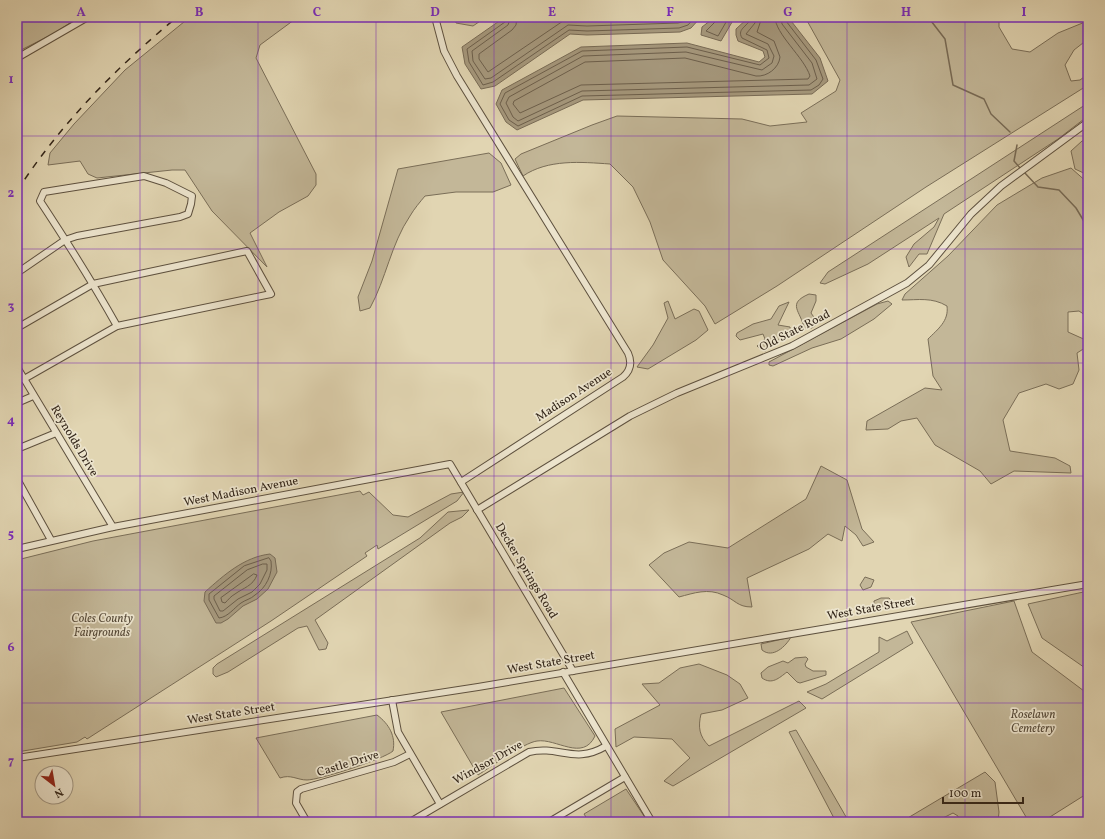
<svg xmlns="http://www.w3.org/2000/svg" width="1105" height="839" font-family="Vollkorn,serif">
  <rect width="100%" height="100%" fill="#e1d5b2"/>
  <filter id="stains"><feTurbulence type="fractalNoise" baseFrequency=".005" numOctaves="4"/><feColorMatrix values="0 0 0 0 .2 0 0 0 0 .09 0 0 0 0 .02 0 0 0 .5 -.17"/></filter>
  <radialGradient id="worn" r=".72"><stop offset=".6" stop-color="#630" stop-opacity="0"/><stop offset="1" stop-color="#630" stop-opacity=".3"/></radialGradient>
  <!-- green -->
  <g fill="#c3b798" stroke="#7a6e58">
    <path d="M17 17H79L53 34 17 52Z"/>
    <path d="M190 17H298L260 45 256 58 316 174V185L308 196 279 212 250 233 267 267 212 211 185 170H172L97 178 88 174 80 161 48 165 50 153 74 124 125 70Z"/>
    <path d="M455 17H486L473 26 456 23Z"/>
    <path d="M805 17H999V27L1012 49 1030 52 1058 33 1085 22 1088 25V39L1074 50 1065 65 1071 81 1080 80 1088 74V85L926 187 777 286 715 324 705 306 663 260 650 222 633 187 610 164C581 162 548 159 523 176L515 159 521 154 592 125 617 116 742 119 770 126 807 122 801 113 836 91 840 80Z"/>
    <path d="M1088 103V116L1058 139 944 214 927 254H919L909 267 906 257 914 244 934 227 939 218 868 264 825 284 820 283 828 272Z"/>
    <path d="M1088 140V175L1075 169 1071 151 1082 141Z"/>
    <path d="M489 153 501 163 511 185 493 192H456L425 196C420 202 414 209 410 216 391 244 386 279 370 308L360 311 358 297 372 261 398 169Z"/>
    <path d="M1071 168 1088 183V317L1079 311 1068 312V332L1088 341V346L1077 353 1079 370 1073 384 1059 389 1046 384 1019 393 1003 420 1010 451 1055 458 1070 466 1071 473 1014 471 991 484 980 471 935 445 917 418 901 421 888 429 866 430 867 421 925 388 942 390 933 376 928 339C938 329 949 321 947 306 932 297 918 300 902 300L905 294 948 256 997 205 1042 178Z"/>
    <path d="M809 294 816 295V301L811 313 818 323 812 328H804C801 311 786 304 809 294Z"/>
    <path d="M668 301 675 319 694 309 699 311 708 330 696 340 648 369 637 367 653 345 668 318 664 303Z"/>
    <path d="M888 301 892 304 874 319 841 339 812 348 773 366 769 365V362L877 304Z"/>
    <path d="M789 302 778 325 790 327 791 336 775 341 766 351 761 350 757 346 765 339 763 334 740 340 736 336 737 333 753 324 771 319 779 306Z"/>
    <path d="M821 466 847 480 862 529 874 542 863 546 856 535 845 526 842 541 828 534 809 549 747 578 752 607C737 607 736 600 723 595 708 588 694 593 679 597L649 565 664 553 689 542 728 548 806 499Z"/>
    <path d="M360 491 363 495 369 492 393 515 408 517 451 494 464 492 457 501 378 549 377 545 365 553 367 556 271 621 87 739 85 737 77 742 17 752V560L93 541Z"/>
    <path d="M469 510 462 517 450 523 315 620 328 643 326 649 319 650 307 626 298 628 228 672 216 677 213 674V668L217 664 420 538 448 512Z"/>
    <path d="M865 577 874 580 871 587 863 590 860 585Z"/>
    <path d="M1088 591V670L1042 638 1028 604Z"/>
    <path d="M881 598H889L895 604 879 607 874 604V601Z"/>
    <path d="M1014 601 1032 652 1088 694V793L1042 822H1029L911 622Z"/>
    <path d="M907 631 913 643 822 699 807 692 826 684 879 652V637L887 641Z"/>
    <path d="M791 637C786 646 773 659 762 650L761 644Z"/>
    <path d="M806 657 808 659 805 664 806 667 813 671H826V675L800 683 797 682 787 672C779 678 772 685 762 678L761 673 768 667 783 661 788 663 795 658Z"/>
    <path d="M699 664 727 675 740 684 748 698 722 710 701 714C698 727 699 736 709 746L799 701 806 708 673 786 664 781 690 758 672 739 634 737 616 747 615 729 660 705 642 684 659 683 680 668Z"/>
    <path d="M564 688 595 736C583 762 556 738 537 741 523 743 491 767 478 775L441 712Z"/>
    <path d="M377 715C389 724 396 736 393 751 384 759 319 780 307 780 297 780 291 774 280 778L256 738Z"/>
    <path d="M796 730 849 822H836L789 732Z"/>
    <path d="M985 772 995 782 999 812 998 822H958V816L953 813 935 822H901Z"/>
    <path d="M626 789 648 822H589L584 814Z"/>
  </g>
  <!-- water -->
  <g fill="#a6997e" stroke="#786b56">
    <path d="M505 17H701L691 28 680 32 587 35 570 34 495 86 481 89 465 64 462 47Z"/>
    <path d="M715 17H735L721 41 701 35 702 27Z"/>
    <path d="M749 17H788L820 58 828 81 812 94 583 100 517 130 506 122 496 104 502 90 581 47 687 43 759 62 765 57 763 51 738 41 736 35V29Z"/>
    <path d="M270 554 275 558 277 572 268 589 257 599 243 606 228 619 221 623H216L204 601 205 592C224 575 244 557 270 554Z"/>
  </g>
  <g fill="none" stroke-linecap="round" stroke-linejoin="round">
    <!-- shore -->
    <g stroke="#6c5f4c" stroke-width="1">
      <path d="M506 17 505 22 467 49 469 62 483 85 493 82 569 30 587 31 679 28 688 25 695 17"/>
      <path d="M511 17 508 25 472 51 473 61 485 79 491 78 568 25 587 26 678 23 686 21 689 17"/>
      <path d="M517 17 516 25 512 30 479 54V59L488 72 566 19 678 17"/>
      <path d="M717 17 716 21 706 31 718 36 729 17"/>
      <path d="M751 17C750 26 736 28 742 38L767 50 769 58 760 65 687 47 582 51 505 93 500 104 509 120 518 126 582 96 811 90 819 85 823 79 816 60 786 21V17"/>
      <path d="M756 17 755 23 746 34 768 44 774 56 772 63 762 70 686 52 583 56 509 97 506 103 513 117 518 121 582 91 809 85 817 79 812 63 782 24 781 17"/>
      <path d="M762 17 757 32 774 41 780 57C779 68 767 77 756 76L685 58 585 62 514 101 513 104 520 113 581 85 808 79 810 76C804 57 775 34 775 17"/>
      <path d="M269 558 271 561C273 574 266 588 255 595 251 599 245 600 241 603 234 608 228 617 219 618L209 600V594L244 566Z"/>
      <path d="M263 564H267V570L260 584 252 592 238 599 223 611H220L214 599V596L247 570Z"/>
      <path d="M254 574 257 575C253 586 243 588 235 594 231 596 228 600 225 603L222 602 221 598Z"/>
    </g>
    <!-- stream -->
    <g stroke="#786b56" stroke-width="1.5">
      <path d="M928 17 945 39 953 85 984 99 991 114 1010 132"/>
      <path d="M1017 145 1014 161 1021 169"/>
      <path d="M1024 172 1038 187 1059 190 1076 208 1088 228"/>
    </g>
    <!-- minor casing -->
    <g stroke="#5e513f" stroke-width="8">
      <g id="minor">
        <path d="M435 17 444 51 457 76 628 353C632 362 631 370 623 377L461 482"/>
        <path d="M17 58 88 17"/>
        <path d="M17 273 65 240 77 236 180 217 188 214 191 204 192 196 166 183 144 176 44 192 40 201C67 242 93 283 117 326"/>
        <path d="M17 328 93 284 247 251 271 294 117 326 24 379"/>
        <path d="M17 367 113 527"/>
        <path d="M17 403 33 396"/>
        <path d="M17 449 56 433"/>
        <path d="M17 479 51 540"/>
        <path d="M477 510 630 416 677 393 792 346 907 283 929 265 971 214 1001 186 1088 122"/>
        <path d="M17 549 113 527 450 464 573 671"/>
        <path d="M563 672 652 822"/>
        <path d="M392 700 398 732 440 804"/>
        <path d="M17 758 478 687 1088 584"/>
        <path d="M307 822 296 803 297 792 301 789 394 762 410 754"/>
        <path d="M410 822 529 752C560 745 574 765 606 746"/>
        <path d="M549 822 625 777"/>
      </g>
    </g>
    <!-- minor -->
    <use href="#minor" stroke="#ece4cd" stroke-width="6"/>
    <!-- rail -->
    <path stroke="#322519" stroke-width="1.5" stroke-dasharray="7 7" stroke-linecap="butt" d="M17 191C61 123 116 68 177 17"/>
  </g>
  <!-- grid -->
  <path fill="none" stroke="#7b2cbf" stroke-width="1" stroke-opacity="0.55" d="M140 17V822M258 17V822M376 17V822M494 17V822M611 17V822M729 17V822M847 17V822M965 17V822M17 136H1088M17 249H1088M17 363H1088M17 476H1088M17 590H1088M17 703H1088"/>
  <g text-anchor="middle" dominant-baseline="central" stroke-width="3.5" stroke-linejoin="round" paint-order="stroke">
    <!-- street labels -->
    <g font-size="12" fill="#322519" stroke="#ece4cd">
      <text transform="translate(795 331) rotate(-27)">Old State Road</text>
      <text transform="translate(574 395) rotate(-33)">Madison Avenue</text>
      <text transform="translate(74 441) rotate(59)">Reynolds Drive</text>
      <text transform="translate(241 492) rotate(-11)">West Madison Avenue</text>
      <text transform="translate(526 571) rotate(59)">Decker Springs Road</text>
      <text transform="translate(871 609) rotate(-10)">West State Street</text>
      <text transform="translate(551 663) rotate(-10)">West State Street</text>
      <text transform="translate(231 714) rotate(-9)">West State Street</text>
      <text transform="translate(488 763) rotate(-29)">Windsor Drive</text>
      <text transform="translate(348 764) rotate(-17)">Castle Drive</text>
    </g>
    <!-- park labels -->
    <g font-size="12" font-style="italic" fill="#564a39" stroke="#ece4cd">
      <text x="102" y="619">Coles County<tspan x="102" dy="14">Fairgrounds</tspan></text>
      <text x="1033" y="715">Roselawn<tspan x="1033" dy="14">Cemetery</tspan></text>
    </g>
  </g>
  <!-- margin -->
  <rect width="1105" height="839" fill="none" stroke="#e1d5b2" stroke-width="44"/>
  <!-- north arrow -->
  <g transform="translate(54 785) rotate(149)"><circle r="19" fill="#ece4cd" stroke="#a29885"/>
  <path d="M0-3L7 15L0 10L-7 15Z" fill="#8f2418"/>
  <text y="-6" font-size="11" font-weight="bold" text-anchor="middle" fill="#322519">N</text>
  </g>
  <!-- scale -->
  <path d="M943 797v6h80v-6" fill="none" stroke="#322519" stroke-width="2"/>
  <text x="949" y="797" font-size="12" fill="#322519" stroke="#ece4cd" stroke-width="3" paint-order="stroke">100 m</text>
  <rect x="22" y="22" width="1061" height="795" fill="none" stroke="#7b2cbf" stroke-width="1.5"/>
  <g font-size="13" text-anchor="middle" font-weight="bold" fill="#7b2cbf">
    <text x="81" y="16">A</text>
    <text x="199" y="16">B</text>
    <text x="317" y="16">C</text>
    <text x="435" y="16">D</text>
    <text x="552" y="16">E</text>
    <text x="670" y="16">F</text>
    <text x="788" y="16">G</text>
    <text x="906" y="16">H</text>
    <text x="1024" y="16">I</text>
    <text x="11" y="83">1</text>
    <text x="11" y="197">2</text>
    <text x="11" y="310">3</text>
    <text x="11" y="424">4</text>
    <text x="11" y="538">5</text>
    <text x="11" y="651">6</text>
    <text x="11" y="765">7</text>
  </g>
  <rect width="100%" height="100%" filter="url(#stains)"/>
  <rect width="100%" height="100%" fill="url(#worn)"/>
</svg>
